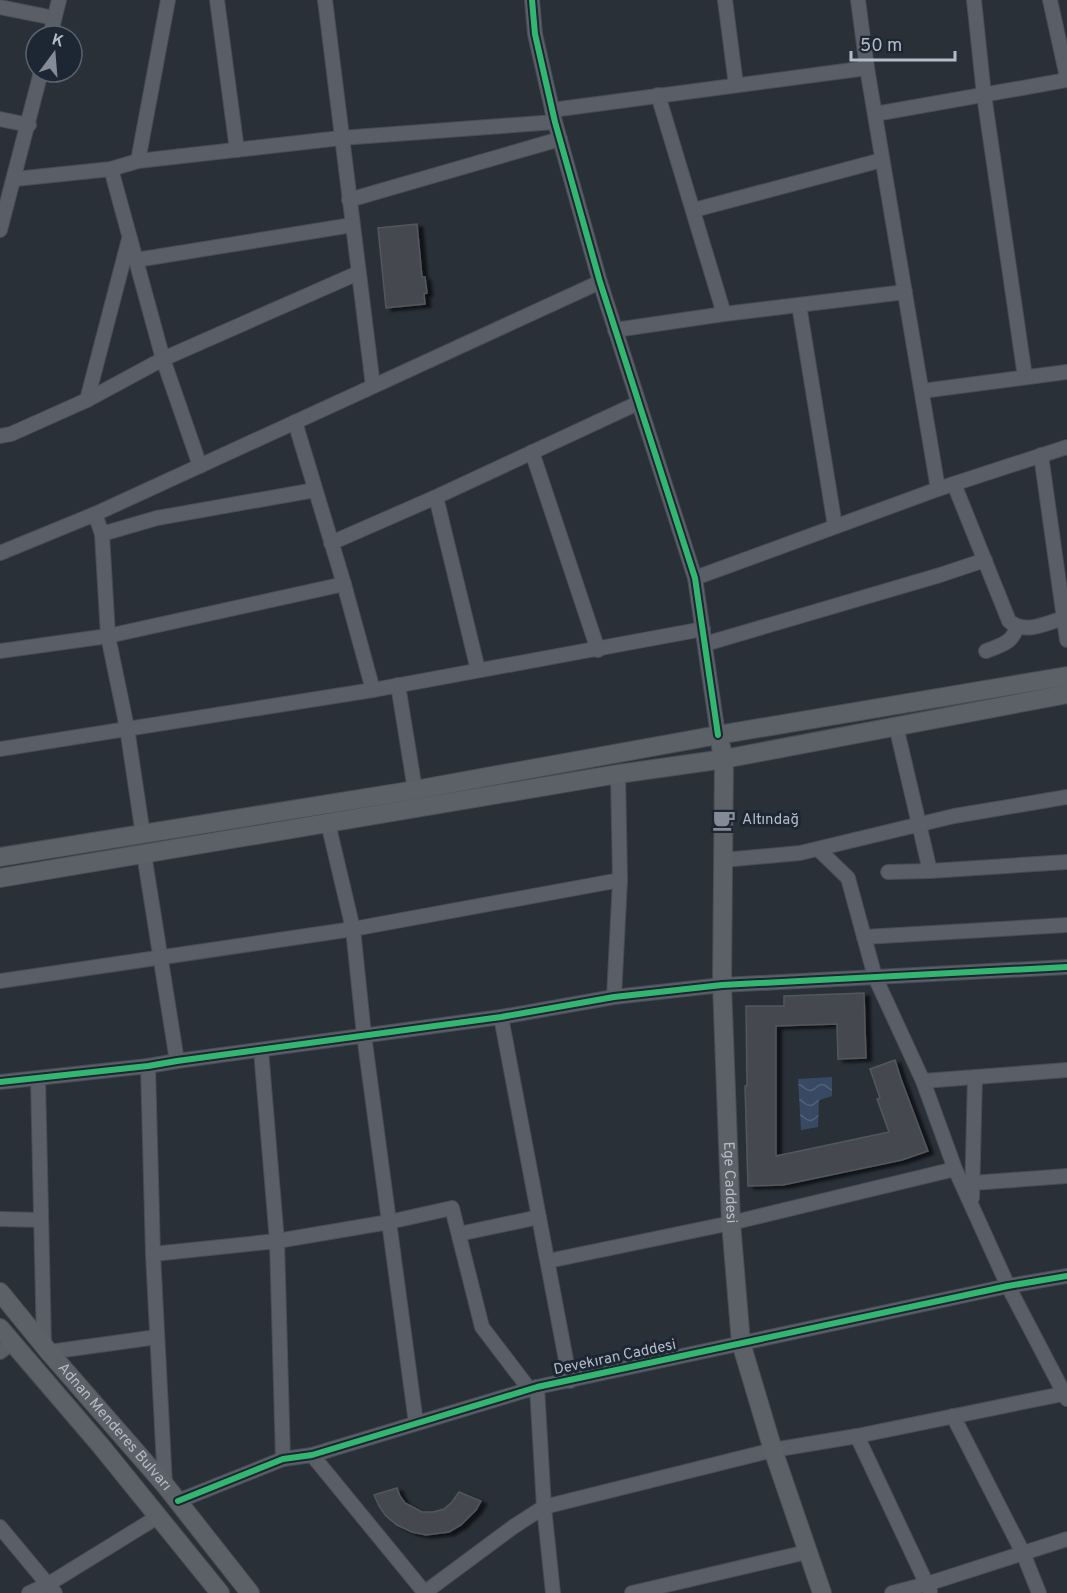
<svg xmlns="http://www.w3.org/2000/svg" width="1067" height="1593" font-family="Overpass,sans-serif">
  <defs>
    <pattern id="water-waves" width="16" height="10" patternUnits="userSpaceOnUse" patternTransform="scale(1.5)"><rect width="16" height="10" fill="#384963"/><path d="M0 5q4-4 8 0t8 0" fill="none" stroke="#526178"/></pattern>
    <filter id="shadow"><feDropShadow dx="5.5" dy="3" stdDeviation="1.5" flood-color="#0009"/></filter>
  </defs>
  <rect width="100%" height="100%" fill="#2a3038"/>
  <!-- water -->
  <path fill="url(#water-waves)" d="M832 1077V1096L819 1100 818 1127 801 1130 798 1079Z"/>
  <!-- building -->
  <g fill="#444950" stroke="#52575f" stroke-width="1.5" filter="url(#shadow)">
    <path d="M417 224 422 277H425L427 293 424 294 425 304 386 308 378 228Z"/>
    <path d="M864 993 866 1058 838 1059 837 1024 776 1026V1156L889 1132 877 1099 880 1098 870 1069 895 1060 901 1079 928 1151 902 1160 783 1185 748 1186 745 1086H747L746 1006H784V996Z"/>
    <path d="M397 1488 400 1496 405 1503 422 1512H433L444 1509 452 1502 459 1492 481 1501 476 1510 461 1525 449 1532 426 1535 412 1532 397 1525 386 1516 379 1506 374 1495Z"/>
  </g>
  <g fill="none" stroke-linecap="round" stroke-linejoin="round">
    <!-- minor casing -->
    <g stroke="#484c53" stroke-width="16">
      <g id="minor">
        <path d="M217 0 237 150"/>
        <path d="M325 0 373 386"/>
        <path d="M532 0 535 34 555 122 600 282 695 578 718 735"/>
        <path d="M725 0 736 85"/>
        <path d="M858 0 867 68 938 489"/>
        <path d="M974 0 984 95 1025 377"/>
        <path d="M1050 0 1067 77"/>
        <path d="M0 7 54 18"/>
        <path d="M50 36 59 0"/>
        <path d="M658 95 724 314"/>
        <path d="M552 110 867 68"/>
        <path d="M875 114 1067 80"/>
        <path d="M0 119 29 125"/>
        <path d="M138 161 168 0"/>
        <path d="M111 169 163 359 200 466"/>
        <path d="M15 179 111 169 138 161 341 138 555 122"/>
        <path d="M349 200 560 139"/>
        <path d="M694 210 882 160"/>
        <path d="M0 230 41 72"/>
        <path d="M136 260 352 225"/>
        <path d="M799 305 835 526"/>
        <path d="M615 330 724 314 905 292"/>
        <path d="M922 391 1067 372"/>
        <path d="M87 400 129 239"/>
        <path d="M295 422 344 584 373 690"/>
        <path d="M0 436 11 434 87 400 163 359 358 273"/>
        <path d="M532 452 598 650"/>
        <path d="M1041 455 1067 640"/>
        <path d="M954 484 1009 621C1025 635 1046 623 1064 618"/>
        <path d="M436 497 478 670"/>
        <path d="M95 514 102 534 108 636 127 728 143 835"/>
        <path d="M102 534 157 518 315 490"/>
        <path d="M331 543 436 497 638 403"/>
        <path d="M0 553 95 514 600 282"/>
        <path d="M695 578 938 489 1067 447"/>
        <path d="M705 644 940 575 985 560"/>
        <path d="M0 651 108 636 344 584"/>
        <path d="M986 651C1001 645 1013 643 1017 626"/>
        <path d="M398 685 415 790"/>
        <path d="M896 726 930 871"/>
        <path d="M0 749 373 690 703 629"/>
        <path d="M328 823 353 929 364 1035 416 1423"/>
        <path d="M818 849 848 878 875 977 923 1081 955 1169 1008 1286 1067 1399"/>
        <path d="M144 854 177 1061"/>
        <path d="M723 860 800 853 954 816 1067 797"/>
        <path d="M888 872 930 871 1067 862"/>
        <path d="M864 937 1067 925"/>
        <path d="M0 981 353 929 620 880"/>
        <path d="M614 997 620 880 618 774"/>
        <path d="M501 1017 570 1381"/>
        <path d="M261 1050 277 1241 283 1459"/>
        <path d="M148 1066 153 1254 165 1485"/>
        <path d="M38 1079 44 1345"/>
        <path d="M923 1081 1067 1070"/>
        <path d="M0 1082 148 1066 177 1061 501 1017 614 997 722 985 1067 967"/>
        <path d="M972 1183 1067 1176"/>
        <path d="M972 1198 975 1077"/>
        <path d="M0 1219 41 1220"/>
        <path d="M459 1234 539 1217"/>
        <path d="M153 1254 277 1241 389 1222 452 1208 482 1327 530 1390"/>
        <path d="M548 1261 731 1223 955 1169"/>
        <path d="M0 1352 12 1343"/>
        <path d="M49 1352 157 1337"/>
        <path d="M537 1387 544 1507 773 1450 857 1436 1067 1393"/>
        <path d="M953 1416 1023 1553 1039 1593"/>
        <path d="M857 1436 930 1591"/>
        <path d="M312 1455 425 1593"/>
        <path d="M178 1501 283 1459 312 1455 537 1387 1008 1286 1067 1276"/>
        <path d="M0 1527 55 1593"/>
        <path d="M29 1593 47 1585 159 1516"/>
        <path d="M424 1593 513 1527 544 1507 553 1593"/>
        <path d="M632 1593 807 1552"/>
        <path d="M892 1593 927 1584 1067 1539"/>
      </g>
    </g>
    <!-- major casing -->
    <g stroke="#484c55" stroke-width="20">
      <g id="major">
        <path id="s1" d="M721 747 724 759 722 985 731 1223 741 1343 773 1450 822 1593"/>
        <path d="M0 857 415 790 718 735 1067 676"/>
        <path d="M0 878 618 774 724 759 1067 694"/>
        <path id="s2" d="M0 1292 49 1352 165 1485 250 1593"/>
        <path d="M0 1328 101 1446 220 1593"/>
      </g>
    </g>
    <!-- minor -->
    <use href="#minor" stroke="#5a5e66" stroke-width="14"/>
    <!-- major -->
    <use href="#major" stroke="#5c6168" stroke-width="18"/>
    <!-- cycleway casing -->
    <g stroke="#1d2633" stroke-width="10">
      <g id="cycleway">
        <path d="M532 0 535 34 555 122 600 282 695 578 718 735"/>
        <path d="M0 1082 148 1066 177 1061 501 1017 614 997 722 985 1067 967"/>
        <path d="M178 1501 283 1459 312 1455 537 1387 1008 1286 1067 1276"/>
      </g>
    </g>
    <!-- cycleway -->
    <use href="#cycleway" stroke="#33b770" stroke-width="6"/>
  </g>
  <!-- icons -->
  <defs>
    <g id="cafe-bare" transform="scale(1.8)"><path d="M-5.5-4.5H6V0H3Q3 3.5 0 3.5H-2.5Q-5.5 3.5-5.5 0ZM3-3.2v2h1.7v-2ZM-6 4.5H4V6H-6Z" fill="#848b96" stroke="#1d2633" stroke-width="2.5" paint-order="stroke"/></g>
  </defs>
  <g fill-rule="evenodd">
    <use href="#cafe-bare" x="724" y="820"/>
  </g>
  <g text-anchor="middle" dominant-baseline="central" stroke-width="6" stroke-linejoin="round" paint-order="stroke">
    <!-- poi labels -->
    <g font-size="15" fill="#b4bcc9" stroke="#1d2633" text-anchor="start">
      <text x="742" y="820">Altındağ</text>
    </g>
    <!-- street labels -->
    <g font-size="15" fill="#b4bcc9" stroke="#1d2633">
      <text stroke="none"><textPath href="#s1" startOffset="436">Ege Caddesi</textPath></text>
      <text transform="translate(615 1358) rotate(-12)">Devekıran Caddesi</text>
      <text stroke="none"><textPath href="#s2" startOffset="177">Adnan Menderes Bulvarı</textPath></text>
    </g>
  </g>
  <!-- north arrow -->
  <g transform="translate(54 54) rotate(16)"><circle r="28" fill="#1d2633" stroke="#59626f" stroke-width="1.5"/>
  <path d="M0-4.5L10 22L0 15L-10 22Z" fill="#848b96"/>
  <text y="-9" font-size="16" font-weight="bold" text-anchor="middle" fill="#b4bcc9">K</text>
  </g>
  <!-- scale -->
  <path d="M851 51v9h104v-9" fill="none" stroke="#b4bcc9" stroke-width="3"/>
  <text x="860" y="51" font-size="18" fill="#b4bcc9" stroke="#1d2633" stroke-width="4.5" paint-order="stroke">50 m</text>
</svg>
